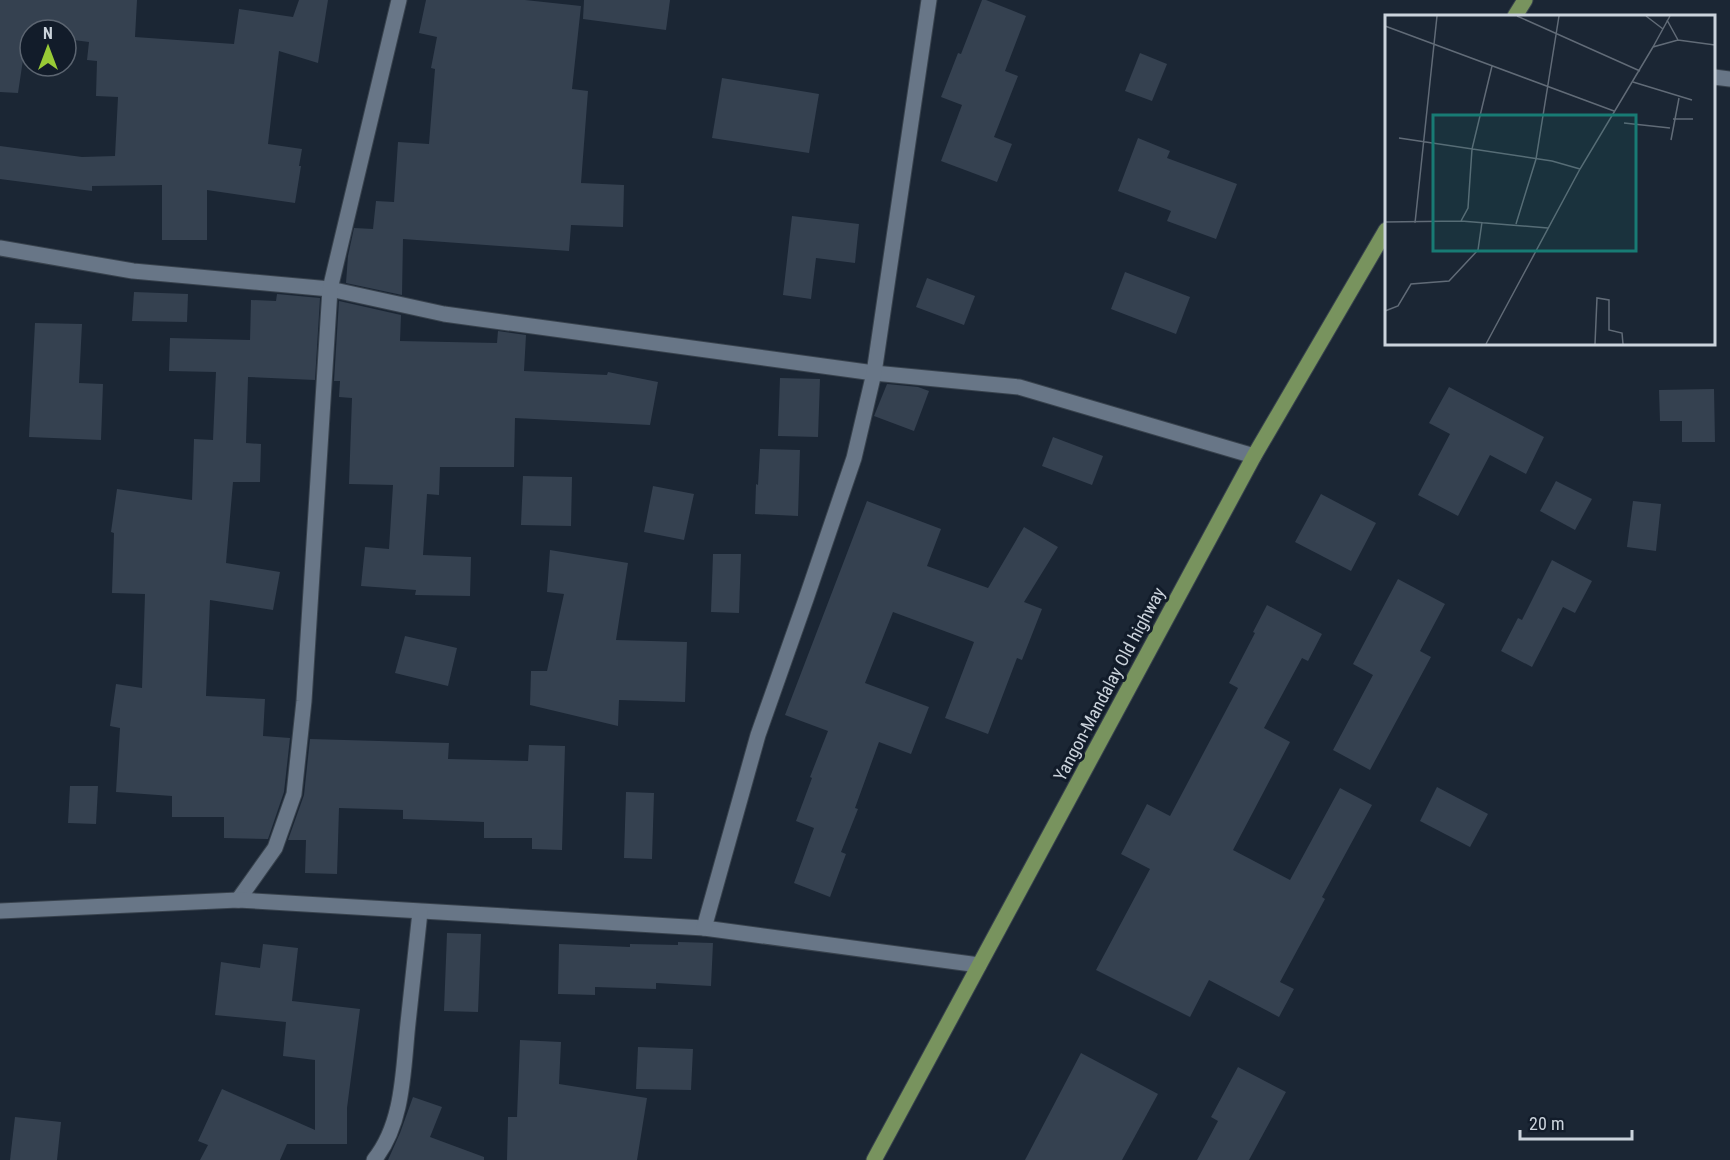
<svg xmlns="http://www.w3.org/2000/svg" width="1730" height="1160" font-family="'Roboto Condensed',sans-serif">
  <rect width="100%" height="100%" fill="#1b2634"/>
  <!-- building -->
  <g fill="#354150">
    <path d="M0 0H137L135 37 234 44 239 9 293 17 299 0H328L318 63 279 51 268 144 302 149 299 166H301L295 203 207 190V240H162V185L92 186V191L0 179V146L82 157 115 156 118 97 96 96 97 61 87 60 89 42 66 39V30H30V34L27 33 18 93 0 92Z"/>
    <path d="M426 0H525L581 6 572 89 588 91 581 183 624 185 623 227 571 225 569 251 403 239 402 295 346 283 348 256 354 228 373 229 376 201 394 202 398 142 429 144 435 69 431 68 437 37 419 33Z"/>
    <path d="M584 0H670L666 30 583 19Z"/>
    <path d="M982 0H986L1026 16 1005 71 1018 76 994 137 1012 144 997 182 941 161 962 105 941 97 958 53 961 54Z"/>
    <path d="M1140 53 1167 64 1152 101 1125 91Z"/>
    <path d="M722 78 819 94 809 153 712 138Z"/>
    <path d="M1138 138 1170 151 1167 158 1237 184 1216 239 1167 221 1171 211 1118 191Z"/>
    <path d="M792 216 859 224 855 263 816 258 811 299 783 295Z"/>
    <path d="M1125 272 1190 297 1176 334 1111 309Z"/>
    <path d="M927 278 975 296 964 325 916 307Z"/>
    <path d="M134 292 188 294 187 322 132 321Z"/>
    <path d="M277 294 320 298 315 380 248 377 246 443 261 444 260 482H233L226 563 280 572 273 610 210 600 206 696 265 699 263 736 290 738 284 792 268 839 224 838V817H172V796L116 792 120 728 110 726 116 684 142 688 145 594 112 593 114 533 111 532 117 489 192 500 194 439 213 440 216 372 169 371 170 338 250 340 251 300 276 301Z"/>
    <path d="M339 301 401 315 400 341 497 343 498 331 526 335 524 371 607 375 608 372 658 382 650 425 515 418 514 467H440L439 495 427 494 423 555 471 557 470 596 415 595 416 590 361 586 365 547 389 549 393 485 349 484 352 398 339 397 340 381H334Z"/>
    <path d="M35 323 82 324 79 383 103 384 101 440 29 437Z"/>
    <path d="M780 378 820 379 818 437 778 436Z"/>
    <path d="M887 384 918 387 929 391 914 431 874 416Z"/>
    <path d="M1449 387 1544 437 1526 474 1490 455 1458 516 1418 495 1450 434 1429 423Z"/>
    <path d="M1714 389 1715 442H1682V421H1660L1659 390Z"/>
    <path d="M1053 437 1103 456 1092 485 1042 466Z"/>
    <path d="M760 449 800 450 798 516 755 514 756 484 758 485Z"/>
    <path d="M523 476 572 477 571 526 521 525Z"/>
    <path d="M1556 481 1592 499 1575 530 1540 511Z"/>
    <path d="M653 486 694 494 684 540 644 532Z"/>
    <path d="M1321 494 1376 523 1351 571 1295 542Z"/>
    <path d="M867 501 941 529 927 566 988 588 1024 527 1058 547 1024 602 1042 609 1022 660 1017 658 988 734 945 718 974 642 893 612 865 683 929 707 911 754 879 742 855 808 858 809 841 852 846 854 830 897 794 883 814 828 796 821 812 778 810 777 828 731 785 715Z"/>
    <path d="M1633 501 1661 504 1656 551 1627 547Z"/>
    <path d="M550 550 628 563 616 640 687 642 685 702 619 700 618 726 530 705 531 671H547L564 594 547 592Z"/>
    <path d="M713 554H741L739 613 711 612Z"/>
    <path d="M1552 560 1592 581 1575 613 1563 607 1532 667 1501 651 1518 618 1522 620Z"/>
    <path d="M1398 579 1445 604 1420 651 1431 657 1370 770 1333 750 1373 675 1353 664Z"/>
    <path d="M1267 605 1322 634 1308 661 1302 658 1264 728 1290 742 1233 850 1290 880 1340 788 1372 805 1322 897 1325 899 1280 982 1294 989 1279 1017 1209 980 1190 1017 1096 970 1150 869 1121 854 1147 804 1170 816 1238 688 1229 683 1255 633 1253 632Z"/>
    <path d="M405 636 457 648 448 686 395 673Z"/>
    <path d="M310 739 449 743 448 759 528 761 529 745 565 746 562 850 532 849V838H484V822L403 819V810L339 808 337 874 305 873 306 840H288L304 795Z"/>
    <path d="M70 786H98L96 824 68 823Z"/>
    <path d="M1437 787 1488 814 1470 847 1420 821Z"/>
    <path d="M626 792 654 793 652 859 624 858Z"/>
    <path d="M447 933 481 934 478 1012 444 1011Z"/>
    <path d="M678 942 713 943 711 986 656 983V989L595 987V995L558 994 559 944 630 947V944L678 945Z"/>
    <path d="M263 944 298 948 292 1001 360 1009 347 1108V1144H287L280 1160H200L208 1145 198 1141 222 1089 315 1130V1060L283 1056 286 1022 215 1015 221 962 260 968Z"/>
    <path d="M520 1040 561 1042 559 1084 647 1098 637 1160H507L508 1117H517Z"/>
    <path d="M638 1047 693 1049 691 1090 636 1089Z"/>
    <path d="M1081 1053 1158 1094 1122 1160H1025Z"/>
    <path d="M1238 1067 1286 1092 1249 1160H1197L1218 1121 1211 1117Z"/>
    <path d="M413 1097 442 1107 430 1137 484 1157V1160H388L400 1133Z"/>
    <path d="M15 1117 61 1122 57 1160H10Z"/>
  </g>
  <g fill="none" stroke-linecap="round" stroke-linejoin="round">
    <!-- street casing -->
    <g stroke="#38424d" stroke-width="17">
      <g id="street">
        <path d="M1714 77 1730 79"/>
        <path d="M0 248 133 271 330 289 444 314 874 373 1019 387 1254 456"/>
        <path d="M238 900 275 848 294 794 304 701 330 289 399 0"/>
        <path d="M0 911 238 900 704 928 979 965"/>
        <path d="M704 928 758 735 806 599 854 458 874 373 929 0"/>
        <path d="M374 1160C404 1123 403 1069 408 1023 412 986 416 949 420 912"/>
      </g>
    </g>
    <!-- primary casing -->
    <g stroke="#38424d" stroke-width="17">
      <g id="primary">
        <path d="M1515 16 1525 0"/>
        <path d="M874 1160 1254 456 1386 230"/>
      </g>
    </g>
    <!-- street -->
    <use href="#street" stroke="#687687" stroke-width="15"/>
    <!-- primary -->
    <use href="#primary" stroke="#78935e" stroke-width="15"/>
  </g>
  <g text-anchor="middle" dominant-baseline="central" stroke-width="6" stroke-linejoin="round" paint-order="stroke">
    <!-- street labels -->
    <g font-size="18" fill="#cbd3dc" stroke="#121c2a">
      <text transform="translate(1109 684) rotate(-62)">Yangon-Mandalay Old highway</text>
    </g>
  </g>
  <!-- overview -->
  <g transform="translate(1385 15)">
    <rect width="330" height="330" fill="#1b2634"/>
    <path fill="none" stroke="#616b77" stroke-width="1.5" d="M132 1 255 56M261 1 278 14M282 5 293 25M0 11 229 96M268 32 285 1M248 67 307 85M288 104H308M239 108 285 113M14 123 167 146 195 154M286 125 294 83M76 206 83 193 87 134 107 51M0 207 76 206 163 213M30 208 52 1M131 209 151 144 174 1M0 296 13 291 26 269 64 266 93 235 97 207M101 329 195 154 268 32 293 25 330 30M210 329 212 283 224 285V315L237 318 238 329"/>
    <path fill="#187b74" fill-opacity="0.15" stroke="#187b74" stroke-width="3" d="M48 100H251V236H48Z"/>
    <rect width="330" height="330" fill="none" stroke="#cbd3dc" stroke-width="3"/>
  </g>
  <!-- north arrow -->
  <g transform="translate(48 48)"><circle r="28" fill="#121c2a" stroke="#5c6571" stroke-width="1.5"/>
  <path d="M0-4.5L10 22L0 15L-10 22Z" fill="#98cb36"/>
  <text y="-9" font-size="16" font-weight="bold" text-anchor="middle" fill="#cbd3dc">N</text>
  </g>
  <!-- scale -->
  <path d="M1520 1130v9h112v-9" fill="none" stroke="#cbd3dc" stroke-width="3"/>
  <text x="1529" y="1130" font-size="18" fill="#cbd3dc" stroke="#121c2a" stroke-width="4.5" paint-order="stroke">20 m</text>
</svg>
